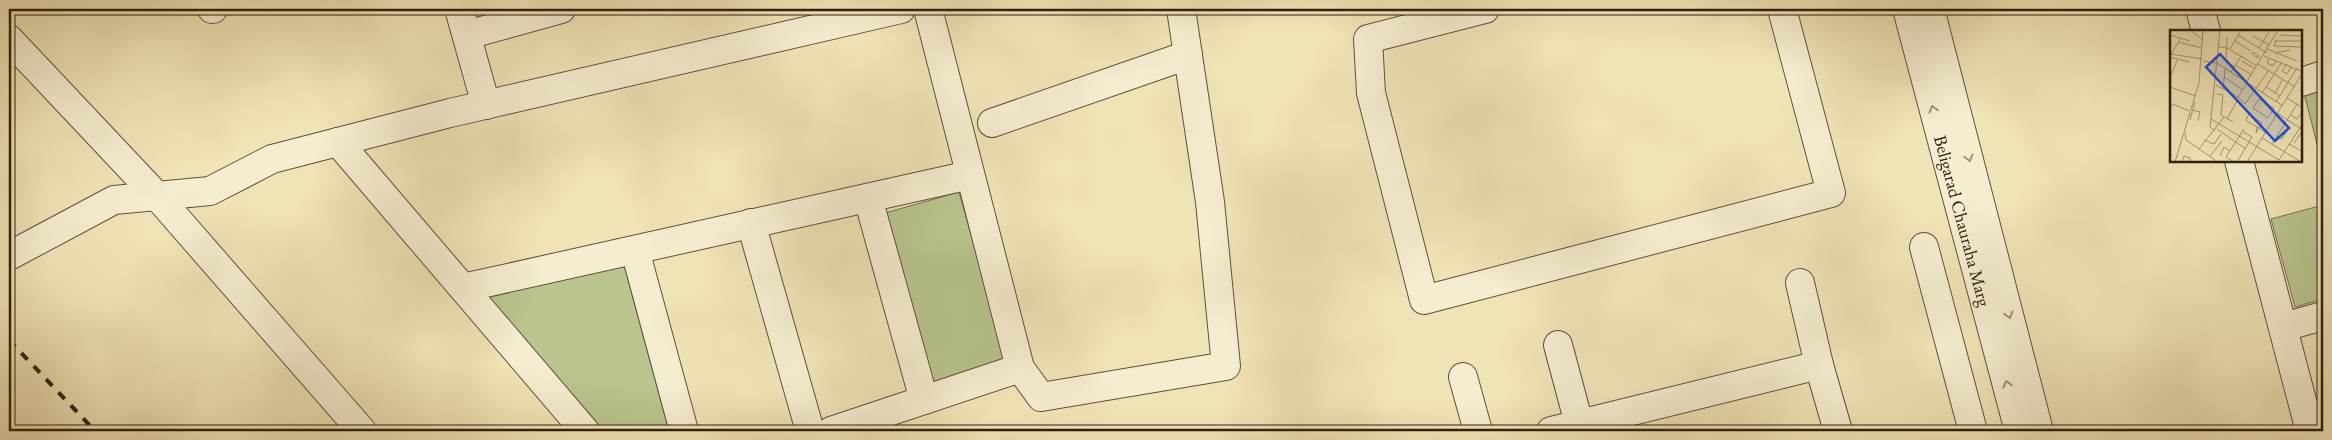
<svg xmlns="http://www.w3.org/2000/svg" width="2332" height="440" font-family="'EB Garamond',serif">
  <rect width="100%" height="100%" fill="#f0e3b6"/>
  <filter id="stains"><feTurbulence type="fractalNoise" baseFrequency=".004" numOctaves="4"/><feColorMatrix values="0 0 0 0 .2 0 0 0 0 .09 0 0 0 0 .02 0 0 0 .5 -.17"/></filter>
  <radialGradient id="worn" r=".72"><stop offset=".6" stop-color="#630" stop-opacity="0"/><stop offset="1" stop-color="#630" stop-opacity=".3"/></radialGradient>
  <!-- green -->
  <g fill="#b9c48e" stroke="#74724e">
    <path d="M2323 88V167L2304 93Z"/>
    <path d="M959 192 1007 364 933 385 885 213Z"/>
    <path d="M2323 205V299L2295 307 2271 219Z"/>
    <path d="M624 265 669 431H603L487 296Z"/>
  </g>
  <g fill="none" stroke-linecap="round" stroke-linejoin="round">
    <!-- minor casing -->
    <g stroke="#5f5138" stroke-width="30">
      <g id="minor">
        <path d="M212 9H213"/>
        <path d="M459 9 486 105"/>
        <path d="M1485 9 1368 39 1371 93 1424 300 1831 193 1782 9"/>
        <path id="s1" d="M1907 9 2019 431"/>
        <path d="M1930 9 2039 431"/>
        <path d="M2200 9 2206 31"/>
        <path d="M467 35 561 9"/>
        <path d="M9 39 157 196 362 431"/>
        <path d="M2301 82 2323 75"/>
        <path d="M992 123 1188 55"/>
        <path d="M338 142 585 431"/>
        <path d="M2239 161 2310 431"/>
        <path d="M868 198 924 400"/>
        <path d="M751 223 810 431"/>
        <path d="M1924 247 1973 431"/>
        <path d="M635 250 684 431"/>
        <path d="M9 256 114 200 210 191 272 159 450 113 901 9"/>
        <path d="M1800 283 1819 365"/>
        <path d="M463 288 970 175"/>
        <path d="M2283 327 2323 316"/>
        <path d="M1558 345 1581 431"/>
        <path d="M1020 368 1041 397 1226 366 1210 202 1181 9"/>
        <path d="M1463 377 1478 431"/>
        <path d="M831 431 1020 368 928 9"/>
        <path d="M1551 431 1819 365 1838 431"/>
      </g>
    </g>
    <!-- minor -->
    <use href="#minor" stroke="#f5edd0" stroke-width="28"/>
    <!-- rail -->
    <path stroke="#2f200e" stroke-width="4" stroke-dasharray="9 9" stroke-linecap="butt" d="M9 340 95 431"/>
  </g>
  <!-- one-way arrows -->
  <defs><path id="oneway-chevron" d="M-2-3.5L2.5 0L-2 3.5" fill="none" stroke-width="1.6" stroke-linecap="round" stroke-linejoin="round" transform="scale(1.25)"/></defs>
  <g stroke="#9c9179">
    <use href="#oneway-chevron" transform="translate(1933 109) rotate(-105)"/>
    <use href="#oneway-chevron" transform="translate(1969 158) rotate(75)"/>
    <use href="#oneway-chevron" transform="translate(2009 315) rotate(75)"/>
    <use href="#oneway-chevron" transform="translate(2007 384) rotate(-105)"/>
  </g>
  <g text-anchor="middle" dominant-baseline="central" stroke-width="4.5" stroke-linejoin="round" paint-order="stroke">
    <!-- street labels -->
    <g font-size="18" fill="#2f200e" stroke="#f5edd0">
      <text stroke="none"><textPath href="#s1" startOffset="219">Beligarad Chauraha Marg</textPath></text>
    </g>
  </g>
  <!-- overview -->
  <g transform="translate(2170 30)">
    <rect width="132" height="132" fill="#f0e3b6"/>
    <path fill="none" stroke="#a39573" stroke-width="1" d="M20 0 33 10M0 5 20 11M68 5 97 23M110 5 132 6M83 6 99 15M57 7 56 31 65 37M11 8 1 24 32 29M65 11 81 21M105 11H133M106 11 104 16 133 17M8 12 32 18M49 17 57 18 87 36M89 18 100 0M60 19 71 0M97 19 127 31M83 22 89 26 88 28 82 24ZM105 23 120 20M94 26 133 42M0 27 19 32M100 28 97 33 103 36 106 30M33 31 47 33 113 76M72 31 85 39M88 34 125 57M117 34 112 41 117 44 121 37M65 35 82 45M61 42 71 26M54 47 73 60M0 48 7 30M76 53 108 0M46 55 68 67 77 53M0 57 26 66M96 57 110 66M53 59 55 39M92 63 112 32M105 63 113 49M47 64 53 65 51 85 63 92M68 67 75 74 99 40M117 68 133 78M89 69 104 78 98 88 83 78ZM106 72 127 38M0 78 3 74 19 81M23 80 30 82 28 91M107 83 133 100 124 113M121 85 127 89 133 81M41 89 109 130 133 93M57 89 67 71M20 90 25 72M87 97 86 103 92 93 79 84 76 90 78 92 84 95 87 97 89 98 96 103M47 99 76 119M45 101 40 97 50 0M15 102 16 110 48 132M107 106 112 109 117 101M92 108 131 132M34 110 44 114 51 104M102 114 127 74M119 114 133 122M29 119 54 87M40 126 52 111M50 126 54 117 60 121M5 132 29 53 33 0M12 132 14 126 20 128V132M64 132 56 127 74 99M67 132 82 107 72 101M77 132 133 42"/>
    <path fill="#1d4ed8" fill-opacity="0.15" stroke="#1d4ed8" stroke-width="2.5" d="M50 24 119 98 105 111 36 37Z"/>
    <rect width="132" height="132" fill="none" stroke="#2f200e" stroke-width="2.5"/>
  </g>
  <!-- margin -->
  <rect width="2332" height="440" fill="none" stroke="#f0e3b6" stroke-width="30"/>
  <rect x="10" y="10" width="2312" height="420" fill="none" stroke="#2f200e" stroke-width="2.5"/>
  <rect x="15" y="15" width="2302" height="410" fill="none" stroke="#2f200e"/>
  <rect width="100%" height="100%" filter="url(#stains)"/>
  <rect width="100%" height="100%" fill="url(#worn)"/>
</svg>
